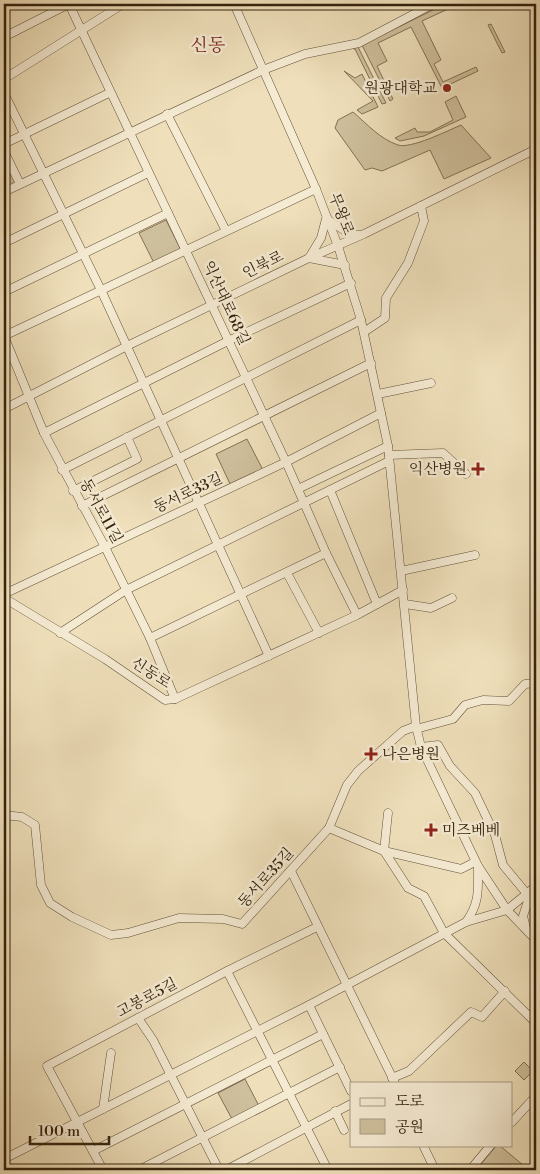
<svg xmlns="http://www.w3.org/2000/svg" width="540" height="1174" font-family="'Libre Bodoni','Noto Serif KR',serif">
  <rect width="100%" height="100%" fill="#efe0bb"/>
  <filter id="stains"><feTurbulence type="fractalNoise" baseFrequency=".004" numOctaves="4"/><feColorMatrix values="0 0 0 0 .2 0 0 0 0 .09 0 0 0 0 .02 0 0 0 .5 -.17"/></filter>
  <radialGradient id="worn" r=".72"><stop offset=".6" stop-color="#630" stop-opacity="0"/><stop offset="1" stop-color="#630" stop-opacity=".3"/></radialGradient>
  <!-- green -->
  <g fill="#cfc09d" stroke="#827154">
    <path d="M445 4 448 9 422 21 441 60 434 64 443 82 476 67 478 71 442 88 411 27 378 43 387 61 377 66 393 99 390 101 362 45Z"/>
    <path d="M491 24 505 52 502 53 488 25Z"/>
    <path d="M357 45 386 103 382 104 355 49 350 48Z"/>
    <path d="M344 71 355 78 362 74 378 107 362 114 357 110 373 101Z"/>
    <path d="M456 96 466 117 424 136 400 141 395 138 415 128 417 132H430L453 120 445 102Z"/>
    <path d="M353 112C367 124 380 139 398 145 411 149 447 131 461 125L491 158 444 179 430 150 382 171 372 168 365 170 335 128 338 120Z"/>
    <path d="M4 155 18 183 4 190Z"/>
    <path d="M166 220 181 250 154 263 139 233Z"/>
    <path d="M247 439 263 470 231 486 216 454Z"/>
    <path d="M524 1062 533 1071 524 1080 515 1071Z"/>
    <path d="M245 1079 259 1106 232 1119 218 1093Z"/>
    <path d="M497 1145H499L529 1170H476Z"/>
  </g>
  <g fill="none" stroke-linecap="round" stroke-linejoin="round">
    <!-- minor casing -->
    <g stroke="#635238" stroke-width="9">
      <g id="minor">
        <path d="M69 4 286 462 326 553 357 615"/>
        <path d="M234 4 316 189 338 246 361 320 388 446 416 726 421 747 478 866 507 910 536 940"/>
        <path d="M4 37 69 4"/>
        <path d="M4 79 123 4"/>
        <path d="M4 93 101 290 269 656"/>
        <path d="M167 114 226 231"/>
        <path d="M4 144 109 93"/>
        <path d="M4 151 20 184"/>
        <path d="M4 192 263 70 305 54 359 43 433 4"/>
        <path d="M328 220 352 235H360"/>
        <path d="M4 243 148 173"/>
        <path d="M309 258 321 238 326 219"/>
        <path d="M309 258 345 265"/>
        <path d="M4 292 168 213"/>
        <path d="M364 332 385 318 386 298 408 263 424 221 421 206"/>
        <path d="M4 336 44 433 105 547 150 638 175 699"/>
        <path d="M4 336 316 189"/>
        <path d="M378 394 431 383"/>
        <path d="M4 409 127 346 309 258 364 234 536 149"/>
        <path d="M44 433 228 341 351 283"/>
        <path d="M389 455 443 453 466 474"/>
        <path d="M62 470 361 320"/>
        <path d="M298 489 388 446"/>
        <path d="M330 490 377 604"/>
        <path d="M73 491 137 459 127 437"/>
        <path d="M82 506 371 363"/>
        <path d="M401 571 475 555"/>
        <path d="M287 573 319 633"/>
        <path d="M4 594 286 462 381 413"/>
        <path d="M4 598 105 659 165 700 175 699 357 615 403 590"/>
        <path d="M405 604 431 608 452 598"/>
        <path d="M60 633 126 590 389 461"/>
        <path d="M150 638 326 553"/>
        <path d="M416 729 453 719 465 705 483 700 509 701 525 684 536 683"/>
        <path d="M421 747 438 745 450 766 475 793 495 835 503 865 527 894"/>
        <path d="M388 813 384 851 408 888 424 896 444 933 536 1023"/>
        <path d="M4 815 22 817 35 825 41 885 50 903 72 917 111 935 128 933 179 918 223 919 242 924 329 828 347 785 358 771 403 731 416 726"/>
        <path d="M329 828 384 851 461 869 475 862"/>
        <path d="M291 871 395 1083"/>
        <path d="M466 922C480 903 478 889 478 866"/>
        <path d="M526 928 523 916 531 892"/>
        <path d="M227 971 328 1170"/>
        <path d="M309 1005 351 1091"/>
        <path d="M138 1018 153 1040 219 1170"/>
        <path d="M392 1078 409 1071 471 1012 482 1017 505 991"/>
        <path d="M103 1109 111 1053"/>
        <path d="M335 1111 344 1130"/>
        <path d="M511 1123 536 1096"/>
        <path d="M423 1145 435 1170"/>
        <path d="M93 1151 323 1034"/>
        <path d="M4 1159 309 1005 466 922 507 910 536 886"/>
        <path d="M103 1170 47 1066 227 971 317 927"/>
        <path d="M139 1170 340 1067"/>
        <path d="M226 1170 351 1104"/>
        <path d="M470 1170 491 1145"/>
      </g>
    </g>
    <!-- minor -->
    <use href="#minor" stroke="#f5ebd3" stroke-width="8"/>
  </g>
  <!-- markers -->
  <g fill="#8f2418" stroke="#f5ebd3" stroke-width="2">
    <circle cx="447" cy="88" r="5"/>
    <path d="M475.5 461.5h5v5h5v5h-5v5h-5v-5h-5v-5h5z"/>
    <path d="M368.5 746.5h5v5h5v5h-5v5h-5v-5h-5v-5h5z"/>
    <path d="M428.5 822.5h5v5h5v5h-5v5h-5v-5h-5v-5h5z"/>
  </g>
  <g text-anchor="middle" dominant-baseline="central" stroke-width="5" stroke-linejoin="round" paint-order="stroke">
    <!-- poi labels -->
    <g font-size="15" fill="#34220c" stroke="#f5ebd3" text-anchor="end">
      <text x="437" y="88">원광대학교</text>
      <text x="467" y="469">익산병원</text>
      <text x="382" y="754" text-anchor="start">나은병원</text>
      <text x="442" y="830" text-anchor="start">미즈베베</text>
    </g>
    <!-- street labels -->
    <g font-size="15" fill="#34220c" stroke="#f5ebd3">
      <text transform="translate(341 214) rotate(69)">무왕로</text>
      <text transform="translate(263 265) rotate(-26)">인북로</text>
      <text transform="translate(226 303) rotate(65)">익산대로68길</text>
      <text transform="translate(188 493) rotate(-25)">동서로33길</text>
      <text transform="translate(101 511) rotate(61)">동서로11길</text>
      <text transform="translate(151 673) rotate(33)">신동로</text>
      <text transform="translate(266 878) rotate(-48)">동서로35길</text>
      <text transform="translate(147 998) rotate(-28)">고봉로5길</text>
    </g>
    <!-- quarter labels -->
    <g font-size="18" fill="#7a1f14" stroke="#f5ebd3">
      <text x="208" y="45">신동</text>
    </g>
  </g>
  <!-- margin -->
  <rect width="540" height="1174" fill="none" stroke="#efe0bb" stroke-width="20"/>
  <rect x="5" y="5" width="530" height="1164" fill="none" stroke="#34220c" stroke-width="2.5"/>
  <rect x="10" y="10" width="520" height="1154" fill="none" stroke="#34220c"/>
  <!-- legend -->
  <rect x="350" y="1082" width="162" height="65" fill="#f5ebd3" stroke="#a89b83"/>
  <rect x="360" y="1098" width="25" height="8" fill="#f5ebd3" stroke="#a89b83"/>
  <text x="395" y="1106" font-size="15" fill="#34220c">도로</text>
  <rect x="360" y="1119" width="25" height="15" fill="#cfc09d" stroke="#a89b83"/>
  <text x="395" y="1132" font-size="15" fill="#34220c">공원</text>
  <!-- scale -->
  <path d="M30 1136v8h79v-8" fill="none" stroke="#34220c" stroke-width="2.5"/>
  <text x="38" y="1136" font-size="15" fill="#34220c" stroke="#f5ebd3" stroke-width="4" paint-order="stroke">100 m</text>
  <rect width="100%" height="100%" filter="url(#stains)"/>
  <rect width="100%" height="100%" fill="url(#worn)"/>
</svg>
